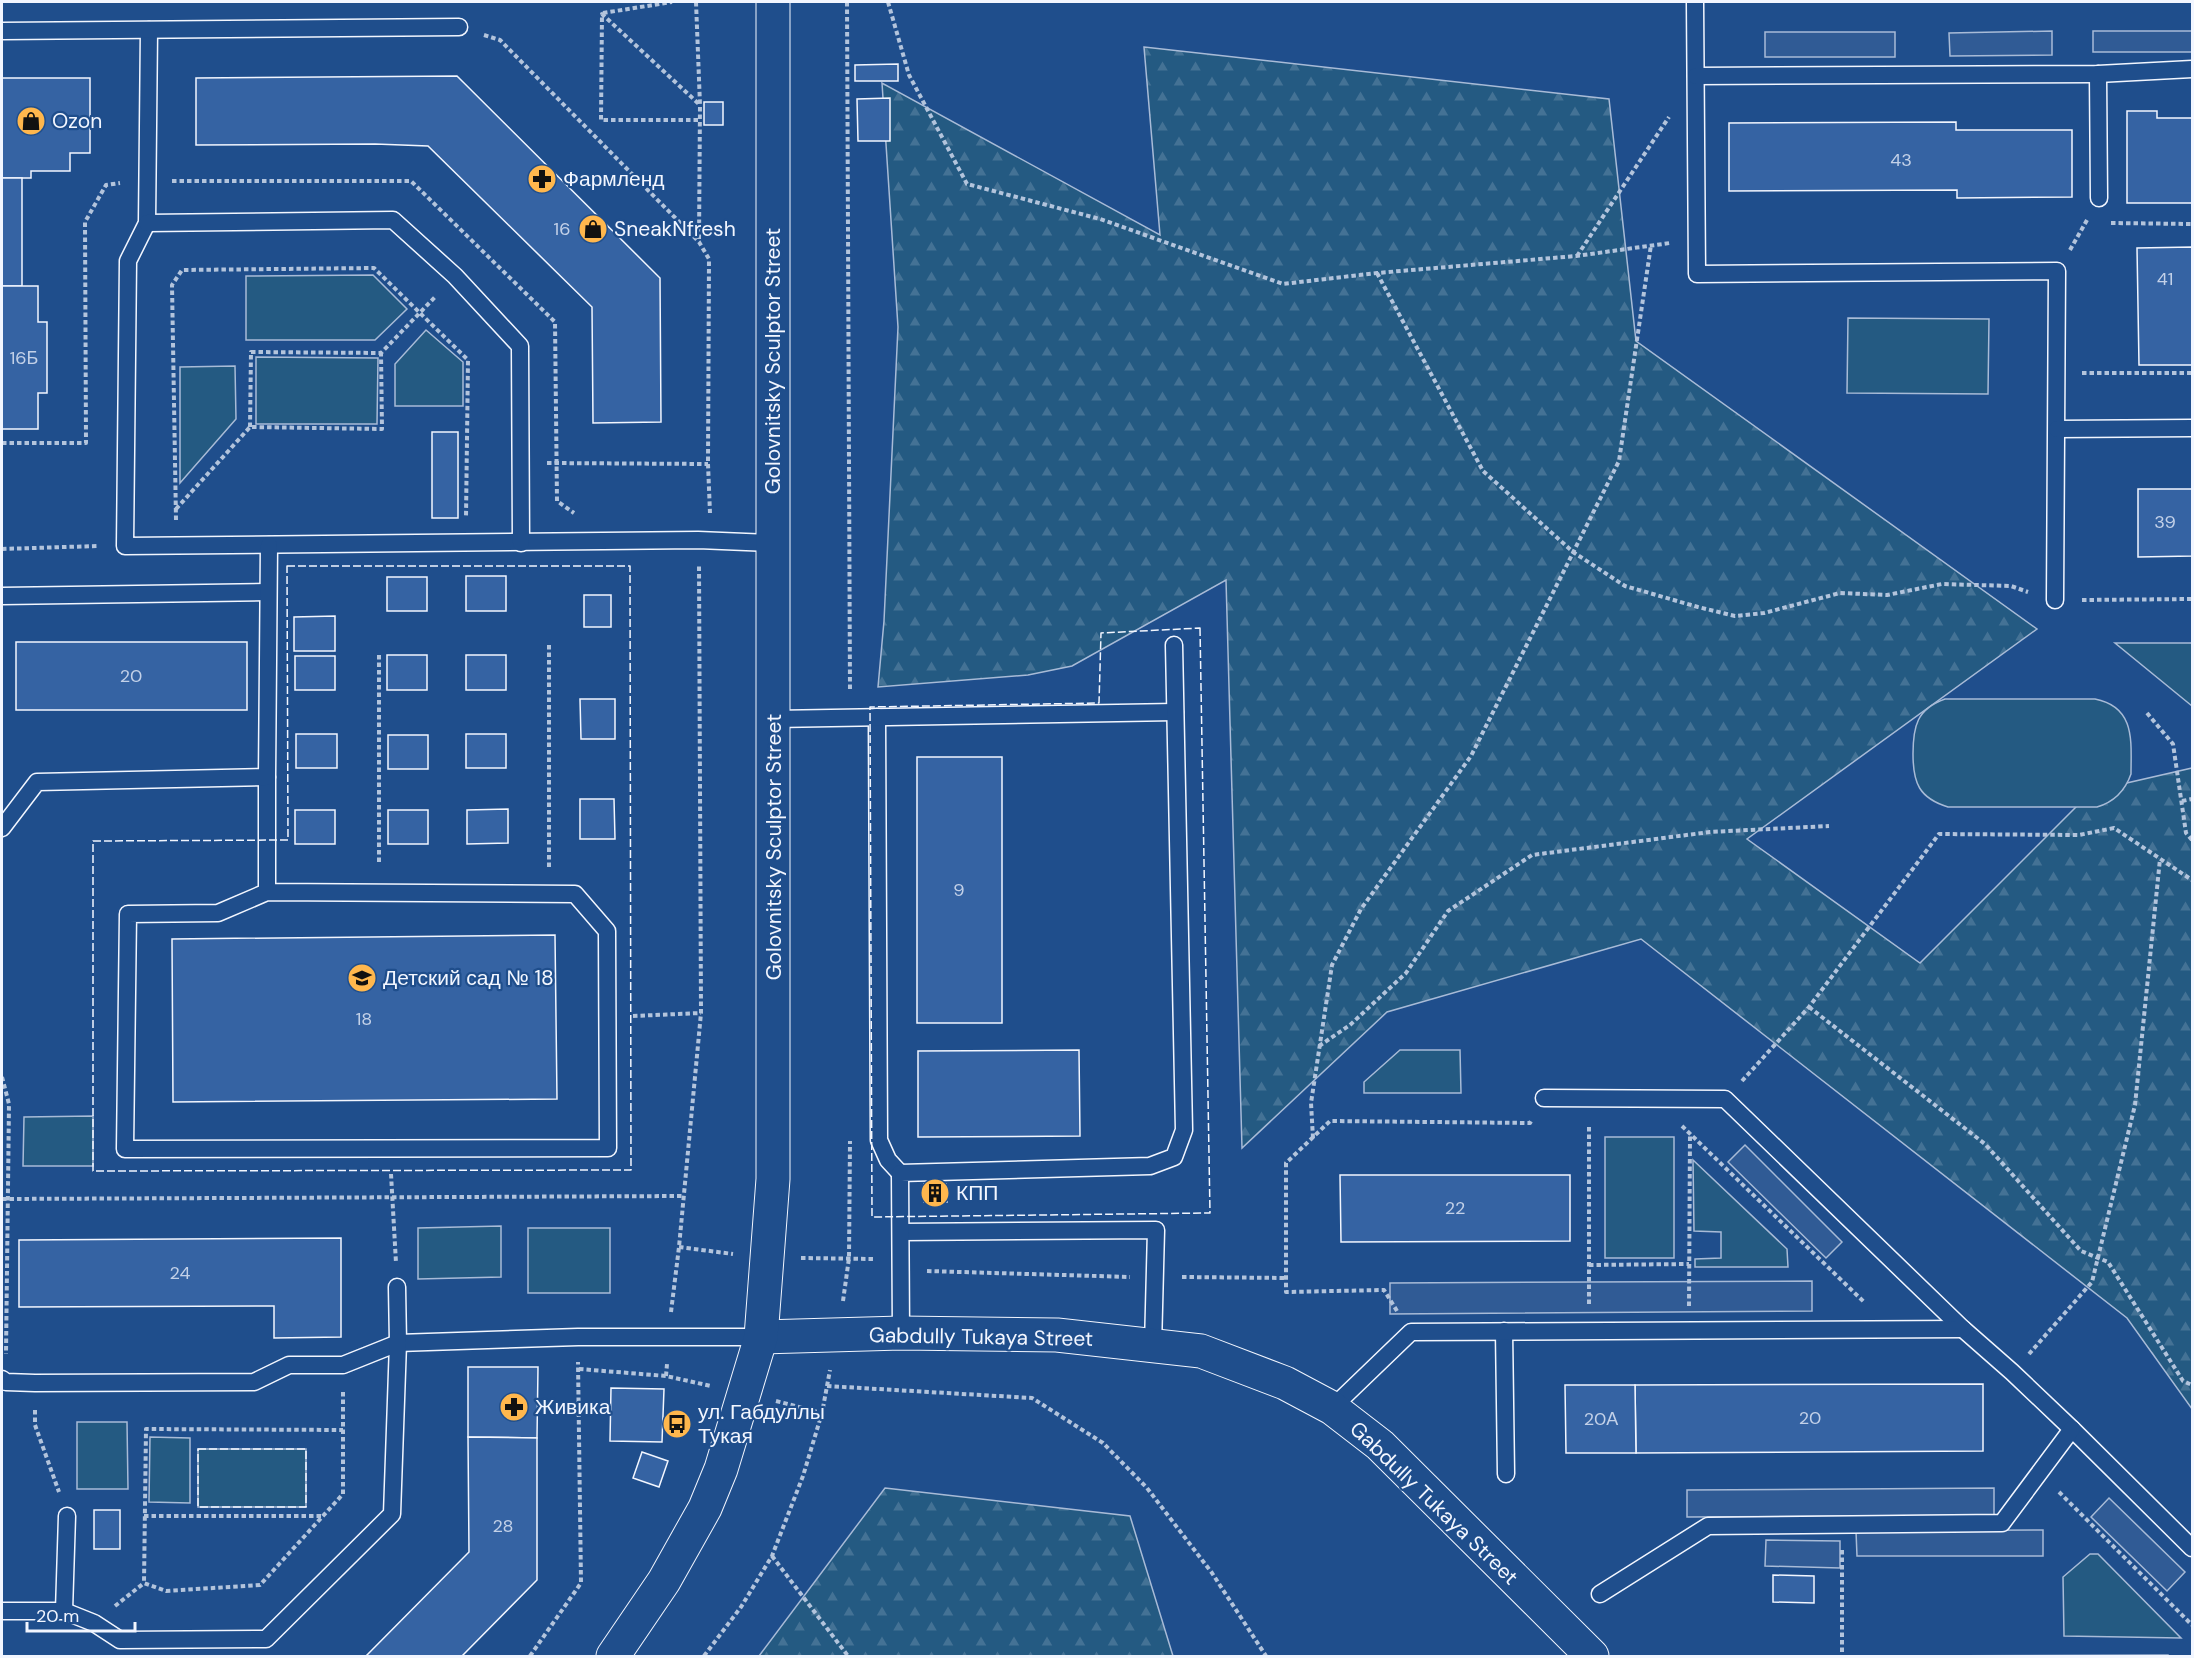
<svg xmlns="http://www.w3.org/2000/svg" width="2194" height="1658" font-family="'DM Sans',sans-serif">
  <defs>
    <pattern id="forest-firs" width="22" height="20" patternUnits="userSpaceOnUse" patternTransform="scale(1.5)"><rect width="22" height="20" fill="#245a82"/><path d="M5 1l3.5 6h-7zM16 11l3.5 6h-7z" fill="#447295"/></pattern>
  </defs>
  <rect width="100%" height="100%" fill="#1f4e8c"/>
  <!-- forest -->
  <g fill="url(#forest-firs)" stroke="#a8bbd7" stroke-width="1.5">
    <path d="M1144 47 1609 99 1636 341 2037 629 1747 839 1920 963 2092 791 2192 768V1409L2127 1318 1641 939 1387 1012 1242 1148 1226 580 1072 666 1028 675 878 687 884 621 898 327 882 83 1160 235Z"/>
    <path d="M885 1488 1130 1516 1173 1656H759Z"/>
  </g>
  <!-- park -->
  <g fill="#245a82" stroke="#a8bbd7" stroke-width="1.5">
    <path d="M373 275 407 309 375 340H246V276Z"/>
    <path d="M1848 318 1989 319 1988 394 1847 393Z"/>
    <path d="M426 330 463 362V406H395V364Z"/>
    <path d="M256 357 378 358 377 424H256Z"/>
    <path d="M235 366 236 419 180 483V367Z"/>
    <path d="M2115 643H2192V706Z"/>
    <path d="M1945 699H2095C2136 707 2131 742 2131 774 2125 791 2114 802 2097 807H1948C1919 798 1913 783 1913 754 1913 726 1917 709 1945 699Z"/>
    <path d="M1400 1050H1460L1461 1093H1364V1082Z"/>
    <path d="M93 1116V1166H23L24 1117Z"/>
    <rect x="1605" y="1137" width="69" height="121"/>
    <path d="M1693 1160 1787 1249 1788 1267H1695V1259L1721 1258V1232L1694 1231Z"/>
    <path d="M501 1226V1277L418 1279V1228Z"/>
    <rect x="528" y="1228" width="82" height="65"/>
    <path d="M77 1422H127L128 1489H77Z"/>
    <path d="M150 1437 190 1438V1503L149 1502Z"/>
    <rect x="198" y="1449" width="108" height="58"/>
    <path d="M2090 1554H2098L2181 1638 2064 1636 2063 1577Z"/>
  </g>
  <!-- parking -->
  <g fill="#305b95" stroke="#a8bbd7" stroke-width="1.5">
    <path d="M2052 31V55L1950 56 1949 33Z"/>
    <rect x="2093" y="31" width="99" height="21"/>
    <rect x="1765" y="32" width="130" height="25"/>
    <path d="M1745 1145 1842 1242 1826 1258 1728 1162Z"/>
    <path d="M1812 1281V1311L1390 1314V1283Z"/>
    <path d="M1994 1488V1515L1687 1517V1490Z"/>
    <path d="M2109 1498 2185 1572 2167 1591 2091 1517Z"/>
    <path d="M2043 1530V1556H1857L1856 1531Z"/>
    <path d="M1766 1540 1840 1541V1568L1765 1566Z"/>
    <path d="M2168 1655V1656H1895Z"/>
  </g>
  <!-- building -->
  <g fill="#3563a3" stroke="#f2f6ff" stroke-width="1.5">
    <path d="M898 64V81H855V65Z"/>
    <path d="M457 76 660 278 661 422 593 423 592 307 428 146 375 144 196 145V78Z"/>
    <path d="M2 78H90V153H70V171H31V178H2Z"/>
    <path d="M890 98V141H858L857 99Z"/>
    <rect x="704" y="102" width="19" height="23"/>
    <path d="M2127 111H2157V118H2192V203H2127Z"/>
    <path d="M1956 122V130H2072V197L1957 198V190L1729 191V123Z"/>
    <rect x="2" y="178" width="20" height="108"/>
    <path d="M2192 247V365H2139L2137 248Z"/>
    <path d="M2 286H38V322H47V393H38V429H2Z"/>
    <rect x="432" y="432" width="26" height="86"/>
    <path d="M2138 489H2192V556L2138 557Z"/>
    <rect x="466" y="576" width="40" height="35"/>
    <rect x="387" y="577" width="40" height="34"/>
    <rect x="584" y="595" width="27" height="32"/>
    <path d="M335 616V651H294V617Z"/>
    <rect x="16" y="642" width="231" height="68"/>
    <rect x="387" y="655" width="40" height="35"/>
    <rect x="466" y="655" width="40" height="35"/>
    <rect x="295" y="656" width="40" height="34"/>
    <path d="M580 699H615V739H581Z"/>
    <rect x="296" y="734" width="41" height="34"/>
    <rect x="466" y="734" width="40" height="34"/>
    <rect x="388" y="735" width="40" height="34"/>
    <rect x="917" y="757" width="85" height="266"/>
    <path d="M580 799H614L615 839H580Z"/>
    <path d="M508 809V843L467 844V810Z"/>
    <rect x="295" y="810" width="40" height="34"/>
    <rect x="388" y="810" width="40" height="34"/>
    <path d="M555 935 557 1099 173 1102 172 939Z"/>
    <path d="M1079 1050 1080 1136 918 1137V1051Z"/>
    <path d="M1340 1175H1570V1241L1341 1242Z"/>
    <path d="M924 1184H946L947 1202H924Z"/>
    <path d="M341 1238V1337L274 1338V1306L19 1307V1240Z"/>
    <path d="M468 1367H538L537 1438 468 1437Z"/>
    <path d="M1983 1384V1451L1636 1453 1635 1385Z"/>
    <path d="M1565 1385H1635L1636 1453H1566Z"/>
    <path d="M611 1388 664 1389 662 1442 610 1441Z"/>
    <path d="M468 1437 537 1438V1580L462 1656H366L469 1552Z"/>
    <path d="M642 1452 668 1461 659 1487 633 1478Z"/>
    <rect x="94" y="1510" width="26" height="39"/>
    <path d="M1773 1575 1814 1576V1603L1773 1602Z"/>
  </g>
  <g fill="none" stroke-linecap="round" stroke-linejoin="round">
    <!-- lane casing -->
    <g stroke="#f2f6ff" stroke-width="19">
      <g id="lane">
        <path d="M1695 2 1697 274 2057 271 2055 600"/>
        <path d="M149 30 147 223 128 261 125 546 698 540 773 543"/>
        <path d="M2 31 459 27"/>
        <path d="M2098 74 2099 198"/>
        <path d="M1696 76 2098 74 2192 69"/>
        <path d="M147 223 393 220 455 276 520 346 521 543"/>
        <path d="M2057 429 2192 428"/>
        <path d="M2 596 268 592"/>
        <path d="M877 717 879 1140 888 1160 900 1173"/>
        <path d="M774 719 1175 712"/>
        <path d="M267 777V892L218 913 128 914 125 1149 608 1148 607 931 575 894 267 892"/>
        <path d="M2 828 37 782 267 777 269 545"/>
        <path d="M1544 1098 1725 1099 1963 1329 2012 1372 2072 1429 2192 1548"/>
        <path d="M901 1232 1156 1230 1153 1346"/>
        <path d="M1504 1331 1506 1474"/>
        <path d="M901 1333 900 1173 1150 1166 1174 1157 1184 1130 1174 645"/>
        <path d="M2 1379 6 1382 35 1383 254 1382 289 1365H343L398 1343 578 1337H761"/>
        <path d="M1332 1408 1411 1332 1963 1329"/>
        <path d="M1600 1594 1708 1526 2002 1523 2072 1429"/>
        <path d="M2 1611H64L94 1623 120 1640 266 1639 392 1514 398 1343 397 1287"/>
        <path d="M64 1611 67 1516"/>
      </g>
    </g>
    <!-- street casing -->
    <g stroke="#f2f6ff" stroke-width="35">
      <g id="street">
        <path d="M761 1337 901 1333 1057 1335 1201 1351 1285 1383 1332 1408 1380 1445 1592 1656"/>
        <path d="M613 1656 664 1581 705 1508 721 1469 761 1337 773 1179V2"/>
      </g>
    </g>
    <!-- path -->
    <g stroke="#b3c4dc" stroke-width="4" stroke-dasharray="4.5 3" stroke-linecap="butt">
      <path d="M696 2 700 105 699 241"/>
      <path d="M847 2 850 692"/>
      <path d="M888 2 909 75 967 184 1100 219 1283 284 1377 273 1576 256 1670 243"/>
      <path d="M603 13 672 2"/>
      <path d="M484 35 500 40 699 242 709 259 708 464 710 513"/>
      <path d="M698 120H601L602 14 700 105"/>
      <path d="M172 181H411L555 322 557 501 574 513"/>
      <path d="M2111 223 2192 224"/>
      <path d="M2070 250 2087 220"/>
      <path d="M1577 256 1669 117"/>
      <path d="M1377 273 1483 471 1573 552 1625 586 1698 607 1735 616 1764 613 1840 593 1887 595 1942 584 2011 586 2028 592"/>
      <path d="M2082 373H2192"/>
      <path d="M250 427 251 352 381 353 436 296"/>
      <path d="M2 443H86L85 222 106 185 120 183"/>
      <path d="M547 463 708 464"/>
      <path d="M176 509 250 427 382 429 381 353"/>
      <path d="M176 520 172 285 182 270 374 268 468 360 466 517"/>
      <path d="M2 549 97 546"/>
      <path d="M2082 600 2192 599"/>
      <path d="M549 645V869"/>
      <path d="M379 655V865"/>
      <path d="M2147 713 2173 744 2186 833 2192 840"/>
      <path d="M2182 801 2192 799"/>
      <path d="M1809 1007 1985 1144 2081 1251 2108 1262 2183 1381 2192 1385"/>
      <path d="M633 1016 701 1013"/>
      <path d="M1319 1046 1350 1025 1406 973 1448 911 1532 855 1710 832 1829 826"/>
      <path d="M2 1077 9 1104 6 1354"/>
      <path d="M1742 1081 1809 1007 1939 834 2079 835 2114 828 2192 880"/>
      <path d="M1682 1126 1864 1302"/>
      <path d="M1313 1138 1311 1103 1332 965 1361 909 1471 756 1619 461 1651 245"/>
      <path d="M391 1174 396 1263"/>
      <path d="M2 1199 683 1196"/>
      <path d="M679 1247 733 1254"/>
      <path d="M801 1258 874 1259"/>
      <path d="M1589 1265 1689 1264"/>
      <path d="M927 1271 1130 1277"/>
      <path d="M1182 1277 1286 1278"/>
      <path d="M843 1301 849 1258 850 1141"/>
      <path d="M1589 1304V1126"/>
      <path d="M1689 1306 1690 1134"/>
      <path d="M1397 1311 1384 1290 1286 1292V1163L1330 1121 1530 1123 1531 1121"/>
      <path d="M671 1312 679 1247 701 1013 699 565"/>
      <path d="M2029 1354 2092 1282 2135 1105 2160 859"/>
      <path d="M579 1369 666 1376 711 1386"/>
      <path d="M666 1376 667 1364"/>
      <path d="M827 1386 1032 1398 1103 1443 1147 1488 1212 1573 1266 1656"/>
      <path d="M343 1392V1494L260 1585 166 1591 144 1583 146 1429 343 1430"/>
      <path d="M776 1401 822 1413"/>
      <path d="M35 1410V1425L59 1492"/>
      <path d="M2059 1492 2192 1625"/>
      <path d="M144 1516H323"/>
      <path d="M1842 1550V1656"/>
      <path d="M772 1556 848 1656"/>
      <path d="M115 1606 144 1583"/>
      <path d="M530 1656 581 1583 578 1362"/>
      <path d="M704 1656 741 1607 772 1556 803 1476 822 1413 830 1370"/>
    </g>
    <!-- lane -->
    <use href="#lane" stroke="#1f4e8c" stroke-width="16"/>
    <!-- street -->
    <use href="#street" stroke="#1f4e8c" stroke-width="33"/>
    <!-- fence -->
    <g stroke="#f2f6ff" stroke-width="1.5" stroke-dasharray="8 3" stroke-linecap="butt">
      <path d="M287 566H630L631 1170 93 1171V841L288 840Z"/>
      <path d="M1200 628 1210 1213 872 1217 870 707 1099 703 1101 633Z"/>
      <rect x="198" y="1449" width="108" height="58"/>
    </g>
  </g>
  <!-- icons -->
  <defs>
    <g id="shop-disc" transform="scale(1.5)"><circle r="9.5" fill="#ffb74d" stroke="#1f4e8c"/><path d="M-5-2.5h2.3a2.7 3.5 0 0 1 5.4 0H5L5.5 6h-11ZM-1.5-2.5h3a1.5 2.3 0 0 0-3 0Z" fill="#111"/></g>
    <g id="pharmacy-disc" transform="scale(1.5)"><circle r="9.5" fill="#ffb74d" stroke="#1f4e8c"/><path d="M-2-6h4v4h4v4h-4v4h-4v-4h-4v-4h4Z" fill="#111"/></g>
    <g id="school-disc" transform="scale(1.5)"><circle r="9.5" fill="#ffb74d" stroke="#1f4e8c"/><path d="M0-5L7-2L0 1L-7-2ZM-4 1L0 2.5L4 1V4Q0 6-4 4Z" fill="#111"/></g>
    <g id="building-disc" transform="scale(1.5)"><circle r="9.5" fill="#ffb74d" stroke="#1f4e8c"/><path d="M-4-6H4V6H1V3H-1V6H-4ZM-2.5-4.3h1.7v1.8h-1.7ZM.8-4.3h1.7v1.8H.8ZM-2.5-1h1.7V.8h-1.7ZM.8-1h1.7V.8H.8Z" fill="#111"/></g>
    <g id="bus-disc" transform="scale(1.5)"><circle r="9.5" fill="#ffb74d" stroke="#1f4e8c"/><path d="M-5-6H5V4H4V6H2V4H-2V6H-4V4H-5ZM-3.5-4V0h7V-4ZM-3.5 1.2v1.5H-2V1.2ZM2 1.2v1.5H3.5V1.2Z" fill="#111"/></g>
  </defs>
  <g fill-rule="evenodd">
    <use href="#shop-disc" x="31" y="121"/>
    <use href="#pharmacy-disc" x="542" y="179"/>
    <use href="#shop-disc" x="593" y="229"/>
    <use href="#school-disc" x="362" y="978"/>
    <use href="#building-disc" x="935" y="1193"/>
    <use href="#pharmacy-disc" x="514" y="1407"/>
    <use href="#bus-disc" x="677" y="1424"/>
  </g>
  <g text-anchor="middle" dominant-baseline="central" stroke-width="4.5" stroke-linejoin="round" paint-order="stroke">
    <!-- number labels -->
    <g font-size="18" fill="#c3d1e8">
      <text x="1901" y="160">43</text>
      <text x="562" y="229">16</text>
      <text x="2165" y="279">41</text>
      <text x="24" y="358">16Б</text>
      <text x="2165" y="522">39</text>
      <text x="131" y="676">20</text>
      <text x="959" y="890">9</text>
      <text x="364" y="1019">18</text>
      <text x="1455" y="1208">22</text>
      <text x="180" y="1273">24</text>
      <text x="1810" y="1418">20</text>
      <text x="1601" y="1419">20А</text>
      <text x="503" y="1526">28</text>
    </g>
    <!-- poi labels -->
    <g font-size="21" fill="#f2f6ff" stroke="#1f4e8c" text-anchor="start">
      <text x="52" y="121">Ozon</text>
      <text x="563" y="179">Фармленд</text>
      <text x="614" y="229">SneakNfresh</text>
      <text x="383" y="978">Детский сад № 18</text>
      <text x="956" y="1193">КПП</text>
      <text x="535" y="1407">Живика</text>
      <text x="698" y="1412">ул. Габдуллы<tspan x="698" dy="24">Тукая</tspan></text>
    </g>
    <!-- street labels -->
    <g font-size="21" fill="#f2f6ff" stroke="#1f4e8c">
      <text transform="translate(773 361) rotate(-90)">Golovnitsky Sculptor Street</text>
      <text transform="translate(774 847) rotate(-90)">Golovnitsky Sculptor Street</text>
      <text transform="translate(981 1337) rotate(1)">Gabdully Tukaya Street</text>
      <text transform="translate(1434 1503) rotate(44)">Gabdully Tukaya Street</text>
    </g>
  </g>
  <!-- border -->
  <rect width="2194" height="1658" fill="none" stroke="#f2f6ff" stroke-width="6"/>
  <!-- scale -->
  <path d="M27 1622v9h108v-9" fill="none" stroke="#f2f6ff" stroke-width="3"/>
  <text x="36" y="1622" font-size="18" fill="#f2f6ff" stroke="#1f4e8c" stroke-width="4.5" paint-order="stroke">20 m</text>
</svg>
